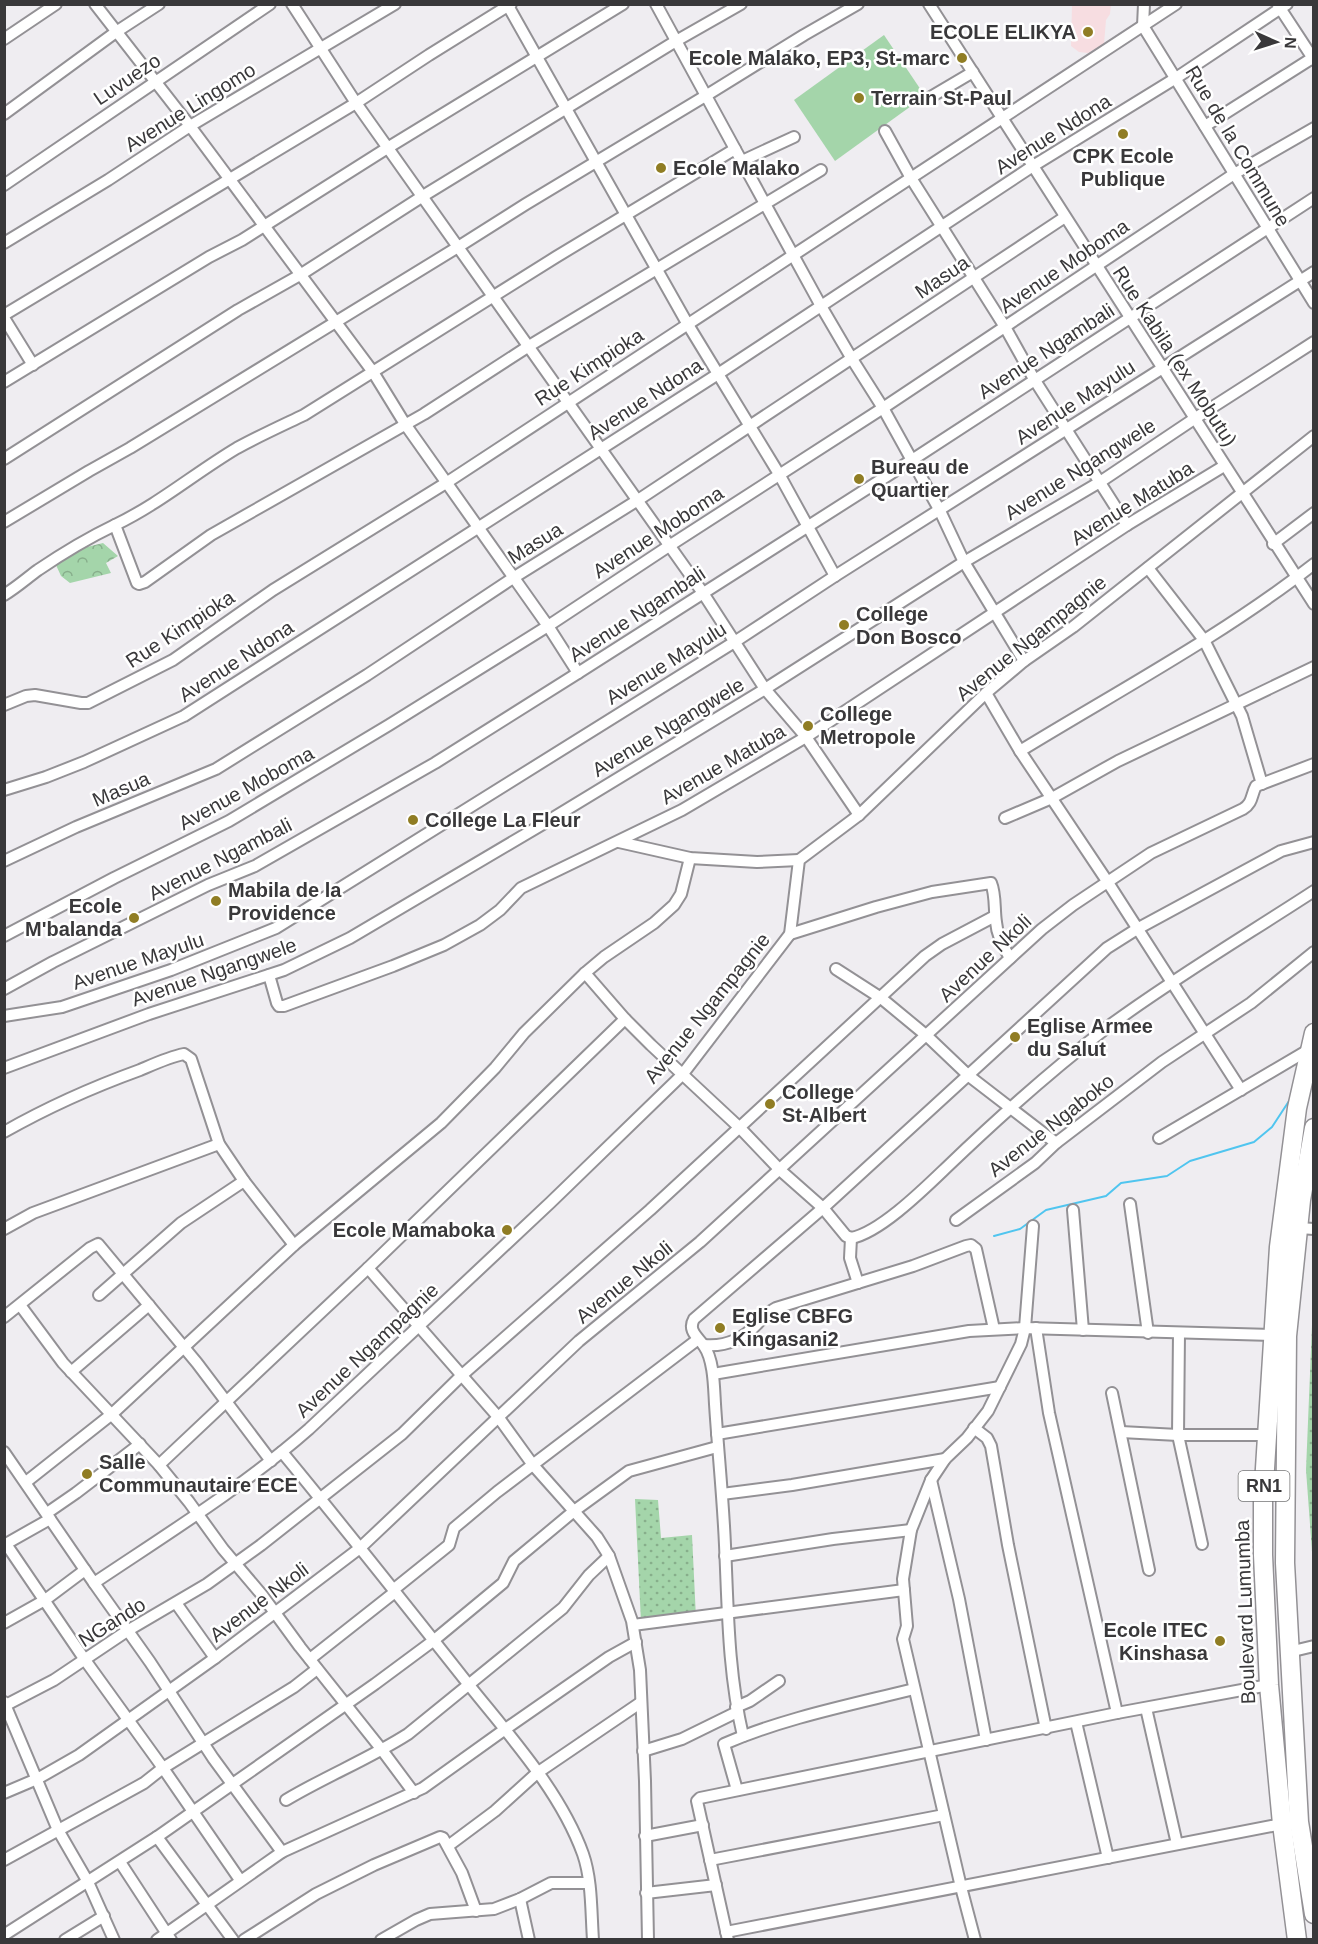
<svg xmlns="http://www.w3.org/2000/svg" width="1318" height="1944" font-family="Arial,sans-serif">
  <defs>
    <pattern id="park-crowns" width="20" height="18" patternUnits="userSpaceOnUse" patternTransform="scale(1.5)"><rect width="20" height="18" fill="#a4d5aa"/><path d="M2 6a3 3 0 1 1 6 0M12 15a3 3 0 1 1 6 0" fill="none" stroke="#87ae8b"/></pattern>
    <pattern id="garden-dots" width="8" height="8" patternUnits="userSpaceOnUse" patternTransform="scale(1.5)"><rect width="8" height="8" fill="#a4d5aa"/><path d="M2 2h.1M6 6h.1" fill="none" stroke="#87ae8b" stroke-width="1.8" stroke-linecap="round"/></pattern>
  </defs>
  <rect width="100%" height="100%" fill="#efedf1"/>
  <!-- education -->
  <path fill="#f7dde1" d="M1072 5H1111L1110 14 1106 20 1104 44 1088 53 1079 52 1071 46Z"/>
  <!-- park -->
  <path fill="url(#park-crowns)" d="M103 543 118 556 106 563 111 573 70 583 61 576 56 565 75 550Z"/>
  <!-- garden -->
  <g fill="url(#garden-dots)">
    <path d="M1313 1301V1565L1306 1470Z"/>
    <path d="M635 1499 658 1500 661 1538 692 1535 696 1618 641 1622Z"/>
  </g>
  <!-- pitch -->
  <path fill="#a4d5aa" d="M884 35 925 96 835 161 794 100Z"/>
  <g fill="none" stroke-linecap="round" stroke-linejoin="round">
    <!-- stream -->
    <path stroke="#50c5ef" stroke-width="2" d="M994 1236 1020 1229 1046 1210 1106 1196 1121 1183 1167 1176 1190 1161 1254 1142 1272 1127 1291 1098"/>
    <!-- street casing -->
    <g stroke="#939195" stroke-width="14">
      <g id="street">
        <path d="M95 4 190 126 373 372 405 424 548 626 578 673"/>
        <path d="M292 4 356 103 703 593 765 689 806 737 859 815"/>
        <path d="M507 4 687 323 779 474 835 576"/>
        <path d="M656 4 735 149"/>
        <path d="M929 4 1314 604"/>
        <path d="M1144 4 1143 26 1314 303"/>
        <path d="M1278 5 1314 60"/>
        <path d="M4 39 56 4"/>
        <path d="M929 98 973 72"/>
        <path d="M4 114 116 32 159 4"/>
        <path d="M1205 126 1314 57"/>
        <path d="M885 131 911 178 1005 327 1034 379 1127 525"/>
        <path d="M742 161 794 137"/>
        <path d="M821 170 529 346 424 414 211 535 145 582 139 584 137 583 115 525C159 504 195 473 237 448 259 436 281 426 304 415L556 257 735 149 821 306 852 359 883 408 940 511 964 562 1024 661"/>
        <path d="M4 185 270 4"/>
        <path d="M4 243 108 180 190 126 395 4"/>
        <path d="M4 315 356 103 429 55 511 4"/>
        <path d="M4 318 33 365"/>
        <path d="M4 382 209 257 242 240 389 147 623 4"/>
        <path d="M4 459 238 310 300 275 423 196 676 41 741 4"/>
        <path d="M4 522 89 471 130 448 458 247 526 204 707 95 804 35 858 4"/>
        <path d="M1273 544 1314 513"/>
        <path d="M1148 568 1204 640 1242 716 1262 784"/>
        <path d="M4 595C17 587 27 578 38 570 63 553 88 538 115 525"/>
        <path d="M986 693 1020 751 1107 881 1241 1090"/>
        <path d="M4 705 26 696 35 695 81 703H88L173 660 273 590 446 483 1176 4"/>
        <path d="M1020 751C1118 691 1223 635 1314 564"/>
        <path d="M4 790 46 777 84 762 184 716 718 374 1033 166 1176 78 1287 4"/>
        <path d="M1005 818 1052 798 1118 761 1314 667"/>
        <path d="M619 842 690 858 757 862 799 860"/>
        <path d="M4 861 76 827 216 769 367 675 513 578 638 500 1065 217"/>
        <path d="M790 934 876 907 932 892 991 883C996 895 994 910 996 922 997 936 1003 947 1010 958"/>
        <path d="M4 936 114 878 229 821 389 725 548 626 669 546 883 408 1234 174 1314 128"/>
        <path d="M836 969 881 998 927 1036 969 1076 1056 1143"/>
        <path d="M585 973 625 1019 651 1045 740 1128 780 1170 823 1208 846 1236 851 1238"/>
        <path d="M269 975 277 1003 279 1006H284L393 966 444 945 480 925 500 910 521 888 682 810 806 737 1127 525 1224 466"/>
        <path d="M4 989 53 962 208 885 255 866 435 763 578 673 912 460 1314 198"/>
        <path d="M4 1016 62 1007 171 970 276 928 736 641 835 576 1314 272"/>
        <path d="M4 1068 149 1014 284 970 350 938 543 824 765 689 964 562 1100 482 1194 419 1314 342"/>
        <path d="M4 1132C48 1107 93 1087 140 1070 154 1064 169 1057 184 1054L191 1059 219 1144 244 1181 294 1245"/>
        <path d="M1159 1138 1310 1049"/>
        <path d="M1130 1204 1148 1333"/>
        <path d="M1073 1210 1083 1330"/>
        <path d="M956 1220 1035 1163 1056 1143 1162 1062 1251 1003 1314 952"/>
        <path d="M1299 1228 1314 1229"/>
        <path d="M4 1229 33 1213 219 1144"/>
        <path d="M851 1238C880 1233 926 1187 948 1166 999 1117 1053 1069 1109 1026 1174 978 1245 936 1314 891"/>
        <path d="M851 1238 850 1258 858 1283"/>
        <path d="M368 1268 499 1418 533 1465 597 1537 609 1556 632 1621 640 1670 645 1781 648 1940"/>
        <path d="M99 1295 181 1223 244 1181"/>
        <path d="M20 1305 63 1363 159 1465 189 1502 223 1549 262 1595 300 1647 382 1750 414 1793"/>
        <path d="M4 1317 90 1248 98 1244 197 1363 271 1461"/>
        <path d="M1036 1328 1049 1413 1117 1713"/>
        <path d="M1179 1333 1178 1435 1202 1544"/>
        <path d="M704 1345C725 1347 743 1339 757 1324 763 1318 768 1312 776 1308L913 1266 966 1246 971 1245 976 1249 994 1329"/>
        <path d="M71 1372 149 1305"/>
        <path d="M713 1374 969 1331 1025 1328 1273 1335"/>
        <path d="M1112 1393 1149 1570"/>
        <path d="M974 1428 987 1438 991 1446 1008 1545 1046 1729"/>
        <path d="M1121 1432 1178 1435H1268"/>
        <path d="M717 1434 1000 1387"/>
        <path d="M4 1452 85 1570"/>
        <path d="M282 1452C344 1527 405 1604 465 1680 507 1733 560 1790 583 1854 592 1880 591 1911 593 1940"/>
        <path d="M159 1465 368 1268 625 1019"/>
        <path d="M931 1480 959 1599 986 1740"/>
        <path d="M26 1482 112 1414 294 1245 441 1123 495 1068 524 1033 585 973 604 957 654 923 674 905 681 894 690 858"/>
        <path d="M722 1494 792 1485 945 1459"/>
        <path d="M47 1513 76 1493 140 1444"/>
        <path d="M6 1544 85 1660 163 1768 240 1880"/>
        <path d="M4 1545 50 1519"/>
        <path d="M725 1556 833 1539 911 1530"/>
        <path d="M94 1583 150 1662 213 1758 282 1852"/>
        <path d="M393 1590 449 1545 454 1528 497 1492 697 1340"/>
        <path d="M176 1603 215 1658"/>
        <path d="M4 1623 45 1600 85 1570 94 1583C167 1534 243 1487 309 1429L551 1202 682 1075 790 934 799 860 859 815 986 693 1024 661 1073 627 1314 436"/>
        <path d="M633 1625 904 1590"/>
        <path d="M1289 1652 1314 1646"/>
        <path d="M310 1659 395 1592"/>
        <path d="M4 1702 58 1830 88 1882 114 1940"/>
        <path d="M4 1706 54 1680 127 1631 207 1584 261 1545 402 1434 461 1376 650 1210 925 956 942 944 995 916"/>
        <path d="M736 1707 750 1701 779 1681"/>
        <path d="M1146 1708 1177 1844"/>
        <path d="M1076 1722 1108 1858"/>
        <path d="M743 1736C728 1672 728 1611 725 1545 723 1498 718 1451 715 1404 714 1388 714 1360 704 1346 699 1338 687 1331 694 1319L823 1208 1107 948 1137 929 1281 851 1314 842"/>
        <path d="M643 1751 682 1739 737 1712"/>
        <path d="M737 1790 724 1744C784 1718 850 1705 914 1689"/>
        <path d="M4 1793 37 1779 79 1755 215 1658 360 1548 579 1341 700 1242 1042 929 1073 905 1151 853 1243 809C1253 803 1251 795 1256 786L1314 764"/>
        <path d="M286 1800C326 1776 369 1759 408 1734L563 1608 589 1575 609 1556"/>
        <path d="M645 1836 703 1825"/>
        <path d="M157 1837 233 1940"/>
        <path d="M448 1846 495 1811 537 1773 640 1703"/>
        <path d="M4 1860 144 1783 163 1768 294 1687 317 1669"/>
        <path d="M710 1860 944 1815"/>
        <path d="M120 1862 171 1940"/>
        <path d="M646 1893 716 1885"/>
        <path d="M520 1899 529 1940"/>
        <path d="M726 1932 1282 1824"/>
        <path d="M4 1935 157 1837 375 1684 433 1641 503 1583 514 1561 574 1511 629 1471 717 1447"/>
        <path d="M65 1940 104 1916"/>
        <path d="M157 1940 282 1852 423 1788 504 1730 609 1657 636 1642"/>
        <path d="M244 1940 316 1894 374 1865 440 1837 443 1838 462 1873 476 1911"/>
        <path d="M381 1940 416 1920 430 1914 494 1909 520 1899 551 1883H589"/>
        <path d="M728 1940 697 1801 700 1798 1117 1713 1269 1685"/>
        <path d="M975 1940 961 1887 903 1639 907 1626 903 1579 911 1530 931 1480 945 1459 967 1438 988 1411 1021 1344 1025 1328 1033 1226"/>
      </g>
    </g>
    <!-- highway casing -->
    <g stroke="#939195" stroke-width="21">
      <g id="highway">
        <path d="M1314 1128 1301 1200 1287 1336 1285 1563 1299 1822 1314 1914"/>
        <path d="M1297 1940 1282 1824 1269 1685 1263 1555V1500L1279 1247 1297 1108 1314 1033"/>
      </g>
    </g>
    <!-- street -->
    <use href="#street" stroke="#fff" stroke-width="10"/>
    <!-- highway -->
    <use href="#highway" stroke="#fff" stroke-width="18"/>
  </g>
  <!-- markers -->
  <g fill="#907d24" stroke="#fff" stroke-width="2">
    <circle cx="1088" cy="32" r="6"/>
    <circle cx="962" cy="58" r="6"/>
    <circle cx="859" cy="98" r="6"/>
    <circle cx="1123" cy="134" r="6"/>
    <circle cx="661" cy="168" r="6"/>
    <circle cx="859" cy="479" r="6"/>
    <circle cx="844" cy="625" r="6"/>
    <circle cx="808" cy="726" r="6"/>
    <circle cx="413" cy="820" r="6"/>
    <circle cx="216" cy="901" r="6"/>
    <circle cx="134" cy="918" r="6"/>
    <circle cx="1015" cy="1037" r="6"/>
    <circle cx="770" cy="1104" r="6"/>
    <circle cx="507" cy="1230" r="6"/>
    <circle cx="720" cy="1328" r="6"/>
    <circle cx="87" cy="1474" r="6"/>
    <circle cx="1220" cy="1641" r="6"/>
  </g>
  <g text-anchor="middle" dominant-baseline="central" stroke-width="5" stroke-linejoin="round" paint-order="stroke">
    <!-- shield labels -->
    <rect fill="#fff" stroke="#747475" stroke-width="1.5" x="1238.5" y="1471" width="51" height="30" rx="4.5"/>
    <g font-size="18" font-weight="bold" fill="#39383a">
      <text x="1264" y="1486">RN1</text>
    </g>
    <!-- poi labels -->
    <g font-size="20" font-weight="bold" fill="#39383a" stroke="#fff" text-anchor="start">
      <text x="1076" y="32" text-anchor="end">ECOLE ELIKYA</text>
      <text x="950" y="58" text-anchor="end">Ecole Malako, EP3, St-marc</text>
      <text x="871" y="98">Terrain St-Paul</text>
      <text x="1123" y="156" text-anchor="middle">CPK Ecole<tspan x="1123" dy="23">Publique</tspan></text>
      <text x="673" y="168">Ecole Malako</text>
      <text x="871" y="467">Bureau de<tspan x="871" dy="23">Quartier</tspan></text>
      <text x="856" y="614">College<tspan x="856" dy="23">Don Bosco</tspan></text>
      <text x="820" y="714">College<tspan x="820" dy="23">Metropole</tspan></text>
      <text x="425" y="820">College La Fleur</text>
      <text x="228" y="890">Mabila de la<tspan x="228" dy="23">Providence</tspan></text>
      <text x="122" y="906" text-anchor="end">Ecole<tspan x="122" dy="23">M'balanda</tspan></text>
      <text x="1027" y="1026">Eglise Armee<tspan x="1027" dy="23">du Salut</tspan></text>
      <text x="782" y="1092">College<tspan x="782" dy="23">St-Albert</tspan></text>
      <text x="495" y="1230" text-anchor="end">Ecole Mamaboka</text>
      <text x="732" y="1316">Eglise CBFG<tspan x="732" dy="23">Kingasani2</tspan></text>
      <text x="99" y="1462">Salle<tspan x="99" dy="23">Communautaire ECE</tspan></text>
      <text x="1208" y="1630" text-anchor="end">Ecole ITEC<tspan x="1208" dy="23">Kinshasa</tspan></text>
    </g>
    <!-- street labels -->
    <g font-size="20" fill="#39383a" stroke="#fff">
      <text transform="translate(127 79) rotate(-34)">Luvuezo</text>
      <text transform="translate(190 107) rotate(-32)">Avenue Lingomo</text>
      <text transform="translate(1053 134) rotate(-32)">Avenue Ndona</text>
      <text transform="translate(1238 146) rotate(59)">Rue de la Commune</text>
      <text transform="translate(1064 266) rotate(-34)">Avenue Moboma</text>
      <text transform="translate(942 277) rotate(-34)">Masua</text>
      <text transform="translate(1046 351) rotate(-33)">Avenue Ngambali</text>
      <text transform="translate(1175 356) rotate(57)">Rue Kabila (ex Mobutu)</text>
      <text transform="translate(589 367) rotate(-33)">Rue Kimpioka</text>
      <text transform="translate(645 399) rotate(-33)">Avenue Ndona</text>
      <text transform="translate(1075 402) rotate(-33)">Avenue Mayulu</text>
      <text transform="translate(1080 469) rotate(-32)">Avenue Ngangwele</text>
      <text transform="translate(1132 503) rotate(-32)">Avenue Matuba</text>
      <text transform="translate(658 532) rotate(-33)">Avenue Moboma</text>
      <text transform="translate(535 543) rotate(-32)">Masua</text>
      <text transform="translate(637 614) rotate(-33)">Avenue Ngambali</text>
      <text transform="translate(180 629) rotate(-33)">Rue Kimpioka</text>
      <text transform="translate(1031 638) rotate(-39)">Avenue Ngampagnie</text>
      <text transform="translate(236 661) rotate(-33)">Avenue Ndona</text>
      <text transform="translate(666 663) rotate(-32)">Avenue Mayulu</text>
      <text transform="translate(668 727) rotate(-31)">Avenue Ngangwele</text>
      <text transform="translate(723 764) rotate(-30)">Avenue Matuba</text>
      <text transform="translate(246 788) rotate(-29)">Avenue Moboma</text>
      <text transform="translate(121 789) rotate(-23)">Masua</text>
      <text transform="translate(220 859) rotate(-27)">Avenue Ngambali</text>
      <text transform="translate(985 958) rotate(-43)">Avenue Nkoli</text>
      <text transform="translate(138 961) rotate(-19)">Avenue Mayulu</text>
      <text transform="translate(214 972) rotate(-19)">Avenue Ngangwele</text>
      <text transform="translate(707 1008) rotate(-51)">Avenue Ngampagnie</text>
      <text transform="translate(1051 1125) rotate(-38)">Avenue Ngaboko</text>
      <text transform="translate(624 1282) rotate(-39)">Avenue Nkoli</text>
      <text transform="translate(367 1350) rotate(-43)">Avenue Ngampagnie</text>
      <text transform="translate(259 1602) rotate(-37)">Avenue Nkoli</text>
      <text transform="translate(1245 1612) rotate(-92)">Boulevard Lumumba</text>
      <text transform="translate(112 1622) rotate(-32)">NGando</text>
    </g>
  </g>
  <!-- border -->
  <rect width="1318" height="1944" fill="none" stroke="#39383a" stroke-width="12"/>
  <!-- north arrow -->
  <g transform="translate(1276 42) rotate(93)" stroke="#ffffff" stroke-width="4.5" paint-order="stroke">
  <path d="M0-4.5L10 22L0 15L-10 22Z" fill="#39383a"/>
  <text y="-9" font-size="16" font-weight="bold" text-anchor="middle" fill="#39383a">N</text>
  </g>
</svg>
